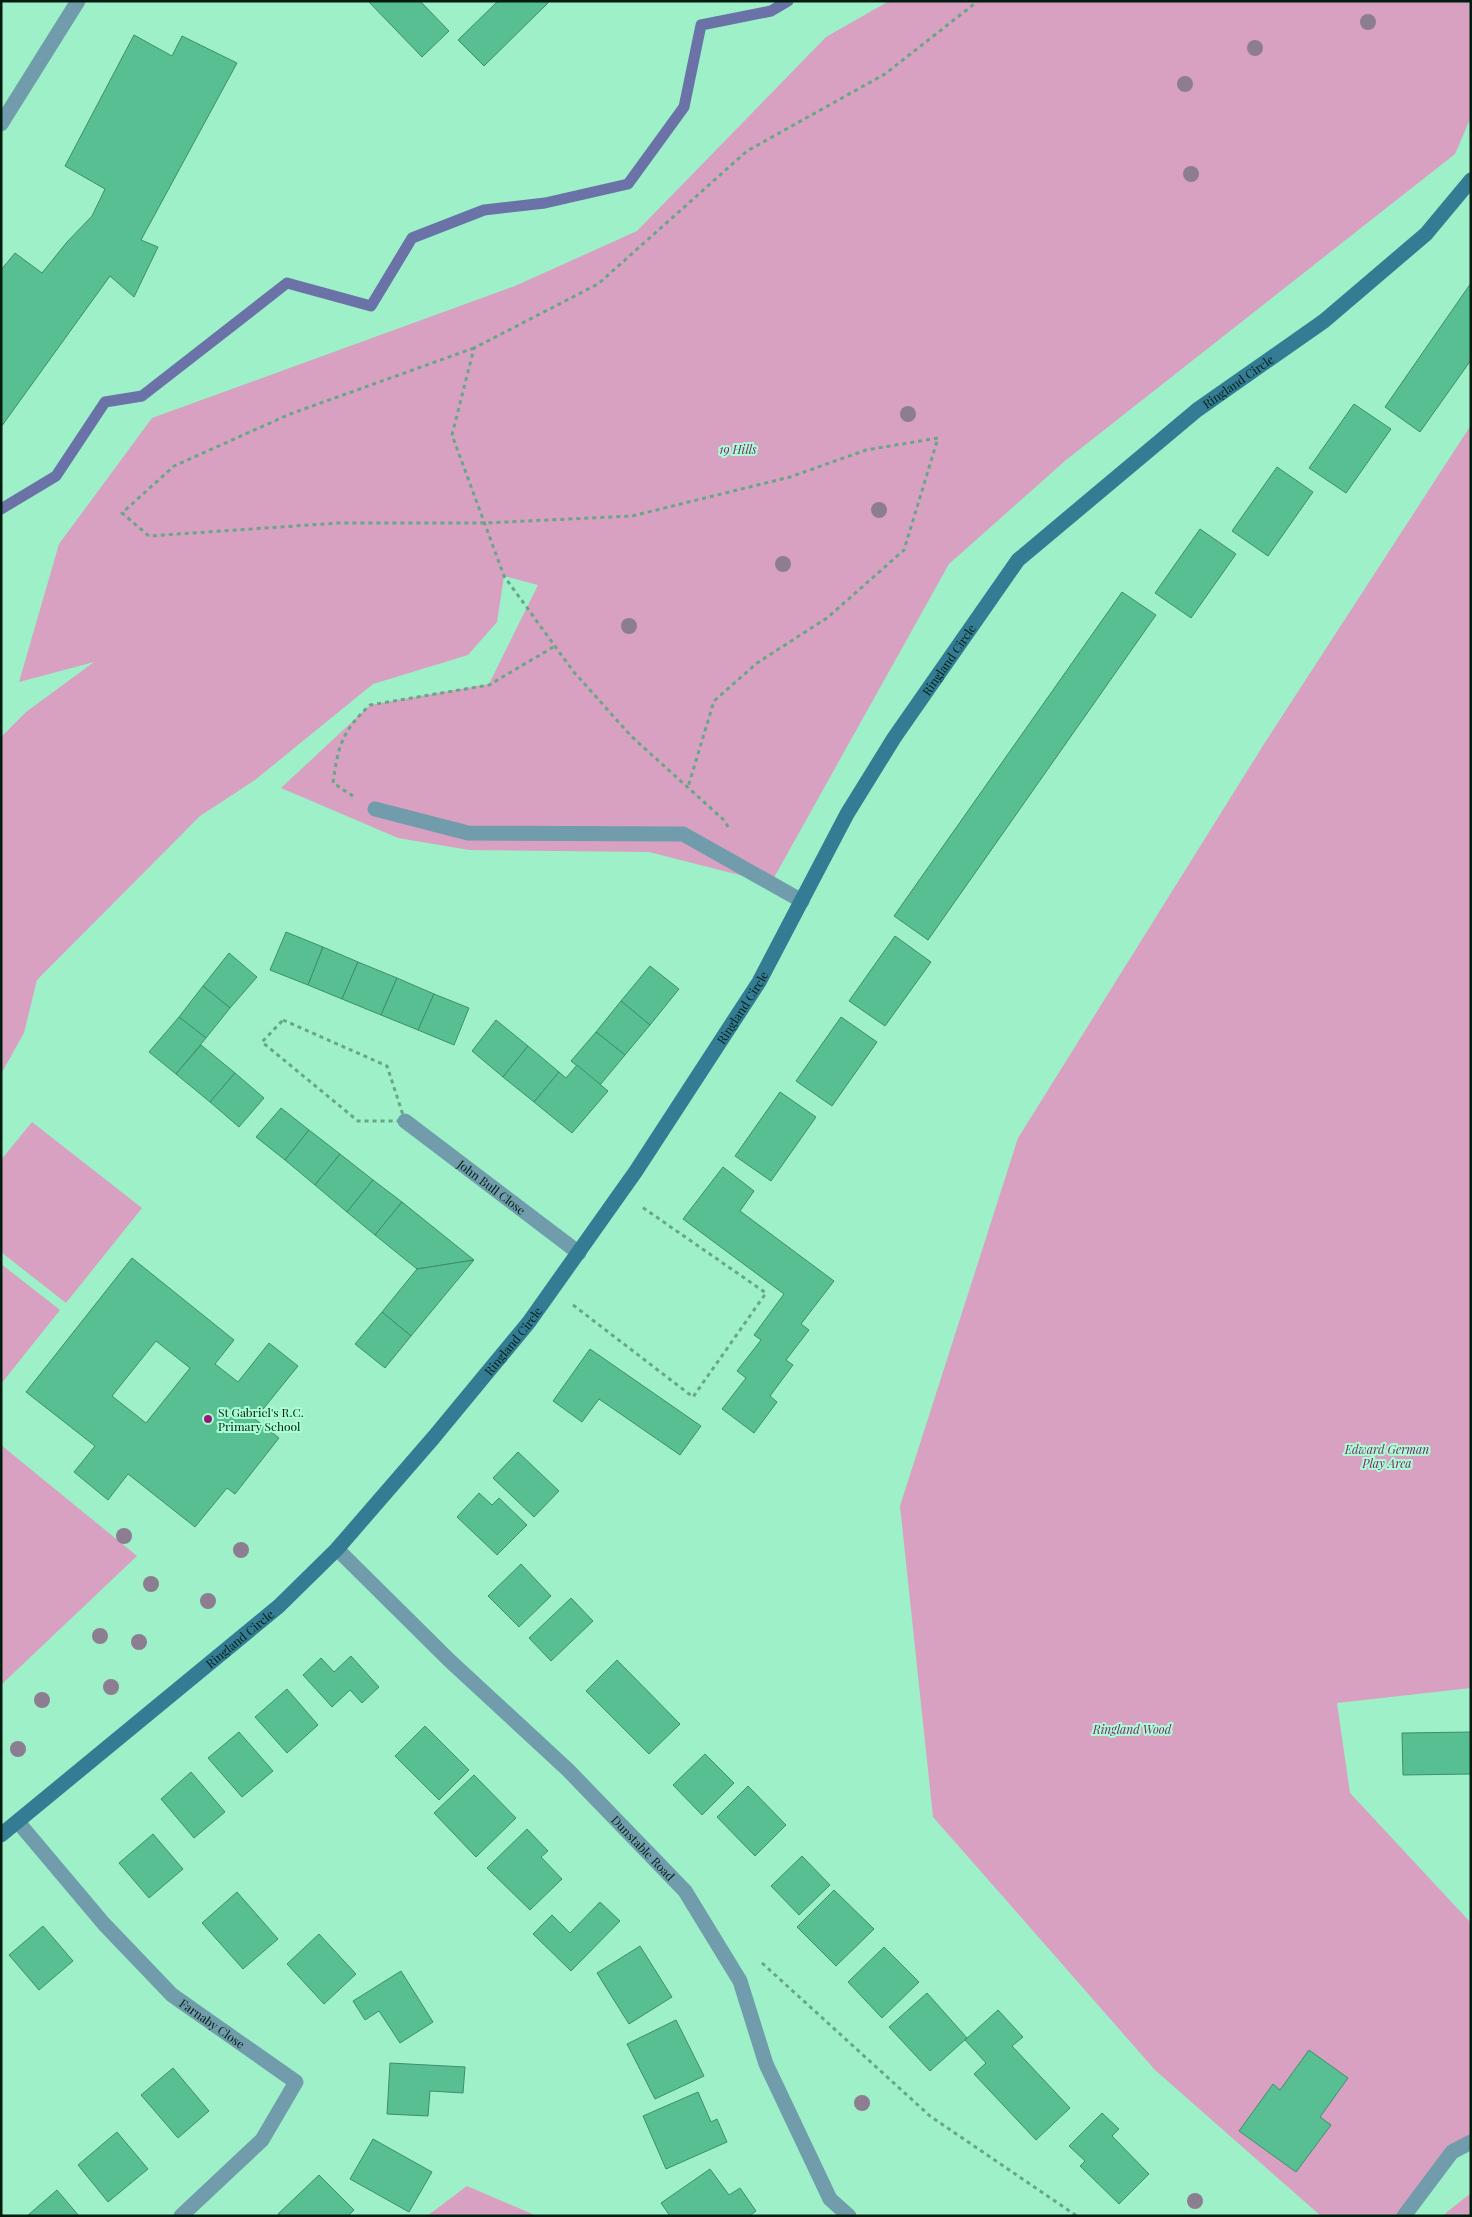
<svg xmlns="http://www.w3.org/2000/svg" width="1472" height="2217" font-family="'Playfair Display',serif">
  <rect width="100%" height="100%" fill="#9ef0c8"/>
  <!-- green -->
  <g fill="#d8a1c2">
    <path d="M889 1H1471V117L1455 154 1066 460 949 564 771 883 649 852 469 850 398 838 281 788 370 705 489 684 538 585 504 576 497 622 468 655 373 684 255 780 200 816 37 980 24 1033 1 1074V737L26 712 94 662 19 682 59 544 152 418 515 286 637 231 826 37Z"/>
    <path d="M1471 425V1688L1337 1703 1350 1793 1471 1923V2142L1404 2216H1321L1155 2070 933 1817 900 1506 1018 1138 1264 744Z"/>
    <path d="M32 1122 142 1208 66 1303 1 1252V1160Z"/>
    <path d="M1 1264 60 1310 1 1384Z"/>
    <path d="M1 1445 137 1556 1 1685Z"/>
    <path d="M467 2186 537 2216H427Z"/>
    <path d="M1471 2193V2216H1444L1447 2212Z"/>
  </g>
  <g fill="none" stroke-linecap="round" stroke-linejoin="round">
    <!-- stream -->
    <path stroke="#6a72a8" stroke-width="11" d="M1 509 56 476 105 402 142 396 287 283 371 306 412 238 484 210 545 203 628 184 684 107 701 25 771 11 788 1"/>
  </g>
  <!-- building -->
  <g fill="#58bf92" stroke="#3c8f6b" fill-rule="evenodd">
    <path d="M368 1H420L449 31 422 57Z"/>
    <path d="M498 1H550L484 66 458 40Z"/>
    <path d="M134 35 172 56 182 36 237 63 141 240 158 247 134 297 110 276 1 427V270L15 253 42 273 67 242 92 216 105 189 65 166Z"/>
    <path d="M1471 283V360L1420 432 1385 407Z"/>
    <path d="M1354 404 1391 429 1346 493 1309 468Z"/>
    <path d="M1277 467 1313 492 1268 556 1232 531Z"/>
    <path d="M1200 529 1236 554 1191 618 1155 593Z"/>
    <path d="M1122 592 1156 615 928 940 894 916Z"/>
    <path d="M286 932 323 947 308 985 270 970Z"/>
    <path d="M895 936 931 962 885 1026 849 1001Z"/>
    <path d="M323 947 358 962 342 999 308 985Z"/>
    <path d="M229 953 257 977 230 1008 203 986Z"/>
    <path d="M358 962 397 978 381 1015 342 999Z"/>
    <path d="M650 966 679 989 650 1025 621 1001Z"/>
    <path d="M397 978 434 994 418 1030 381 1015Z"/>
    <path d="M203 986 230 1008 206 1038 179 1017Z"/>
    <path d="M434 994 469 1008 454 1045 418 1030Z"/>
    <path d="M621 1001 650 1025 625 1055 596 1032Z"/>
    <path d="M179 1017 206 1038 176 1074 149 1052Z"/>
    <path d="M841 1017 877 1042 832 1106 796 1081Z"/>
    <path d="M496 1020 528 1046 503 1077 472 1051Z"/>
    <path d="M596 1032 625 1055 600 1085 571 1061Z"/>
    <path d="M201 1045 235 1073 210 1102 176 1074Z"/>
    <path d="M528 1046 559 1072 534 1102 503 1077Z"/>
    <path d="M577 1065 608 1091 572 1133 534 1102 559 1072 566 1078Z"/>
    <path d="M235 1073 264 1098 239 1127 210 1102Z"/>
    <path d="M780 1092 816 1117 771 1181 735 1156Z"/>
    <path d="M281 1108 309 1130 285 1160 256 1137Z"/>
    <path d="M309 1130 340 1154 315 1185 285 1160Z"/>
    <path d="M340 1154 373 1180 347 1212 315 1185Z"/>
    <path d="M723 1167 754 1191 740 1211 834 1281 801 1324 809 1330 786 1360 793 1365 770 1396 777 1402 754 1433 722 1409 746 1378 737 1371 761 1340 754 1335 784 1294 683 1219Z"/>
    <path d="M373 1180 402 1202 375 1235 347 1212Z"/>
    <path d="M402 1202 474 1260 417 1269 375 1235Z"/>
    <path d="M132 1258 234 1340 215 1364 238 1382 269 1343 298 1366 255 1419 279 1438 235 1494 227 1488 195 1527 128 1474 108 1500 74 1472 95 1446 26 1392ZM156 1341 190 1368 146 1423 112 1396Z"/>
    <path d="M474 1260 411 1336 382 1312 417 1269Z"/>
    <path d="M382 1312 411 1336 385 1368 355 1344Z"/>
    <path d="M590 1349 701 1426 680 1455 599 1399 582 1422 553 1401Z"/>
    <path d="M518 1452 559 1491 534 1517 493 1478Z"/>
    <path d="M479 1493 492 1505 499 1498 527 1525 497 1555 457 1517Z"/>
    <path d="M521 1564 551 1596 519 1627 488 1596Z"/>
    <path d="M571 1598 593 1621 551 1661 529 1638Z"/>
    <path d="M351 1656 379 1687 362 1703 350 1690 332 1707 303 1675 321 1658 334 1672Z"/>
    <path d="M617 1660 680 1724 649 1754 586 1691Z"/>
    <path d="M287 1689 318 1725 287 1753 255 1717Z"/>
    <path d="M425 1726 469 1770 439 1800 395 1756Z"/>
    <path d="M239 1732 273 1771 242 1797 208 1758Z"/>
    <path d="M1471 1732V1774L1403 1775 1402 1733Z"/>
    <path d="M705 1754 734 1783 702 1815 673 1785Z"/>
    <path d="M191 1772 225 1812 194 1838 161 1799Z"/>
    <path d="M474 1775 516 1818 476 1857 434 1813Z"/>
    <path d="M748 1786 786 1825 755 1856 717 1817Z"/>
    <path d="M527 1829 548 1851 541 1857 562 1879 530 1910 487 1868Z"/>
    <path d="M153 1834 183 1869 149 1898 119 1863Z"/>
    <path d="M802 1856 830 1885 799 1915 771 1886Z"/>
    <path d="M834 1890 874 1929 836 1966 797 1927Z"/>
    <path d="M237 1892 278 1939 243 1969 202 1923Z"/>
    <path d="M600 1902 620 1921 571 1971 533 1934 552 1915 570 1933Z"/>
    <path d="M43 1926 73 1961 39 1990 9 1955Z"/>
    <path d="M319 1934 356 1974 324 2004 287 1964Z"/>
    <path d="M640 1946 672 1997 629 2024 597 1973Z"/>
    <path d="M884 1947 919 1982 882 2018 848 1982Z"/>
    <path d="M401 1971 433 2022 400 2043 379 2011 365 2020 353 2001Z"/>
    <path d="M927 1993 967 2038 930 2071 889 2027Z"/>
    <path d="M998 2010 1023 2037 1012 2046 1070 2108 1036 2140 974 2074 986 2063 965 2040Z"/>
    <path d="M676 2020 704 2076 655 2099 627 2044Z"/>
    <path d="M1309 2050 1348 2078 1320 2117 1331 2125 1296 2172 1239 2131 1273 2084 1280 2090Z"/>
    <path d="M390 2063 465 2067 463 2093 430 2091 428 2116 387 2114Z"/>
    <path d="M173 2068 209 2111 178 2138 141 2095Z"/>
    <path d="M698 2092 711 2122 717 2119 727 2142 666 2169 643 2116Z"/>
    <path d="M1102 2113 1119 2129 1112 2136 1149 2174 1119 2204 1080 2166 1085 2161 1069 2146Z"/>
    <path d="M117 2132 148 2169 108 2202 78 2165Z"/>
    <path d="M373 2139 432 2172 409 2212 350 2179Z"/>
    <path d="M710 2169 729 2195 740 2188 756 2211 749 2216H670L661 2203Z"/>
    <path d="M319 2175 354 2210 348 2216H280L278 2214Z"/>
    <path d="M57 2190 79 2216H27Z"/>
  </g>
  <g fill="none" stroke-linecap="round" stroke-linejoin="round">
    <!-- path -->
    <g stroke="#67a788" stroke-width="3" stroke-dasharray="4 4" stroke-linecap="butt">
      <path d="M474 348 290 414 174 466 122 513 149 536 338 523H485L632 516 790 477 866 450 938 438 904 550 827 618 757 663 714 701 688 787"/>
      <path d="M353 796 333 783C338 746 342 731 370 705L489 685 555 646"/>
      <path d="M728 827 725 821 631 736 573 671 504 576 452 435 474 348 598 284 747 151 885 74 978 1"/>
      <path d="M283 1020 387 1066 405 1121H358L262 1042Z"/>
      <path d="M573 1305 693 1397 766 1293 642 1207"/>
      <path d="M762 1963 930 2116 1077 2216"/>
    </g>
    <!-- lane -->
    <path stroke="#709cac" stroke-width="15" d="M375 809 468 833 683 834 802 901"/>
    <!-- street -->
    <g stroke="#709cac" stroke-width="15">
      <path d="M1 124 78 1"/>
      <path id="s1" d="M405 1121 579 1253"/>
      <path id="s2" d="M337 1549 449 1660 568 1770 685 1891 740 1981 766 2064 830 2199 849 2216"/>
      <path id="s3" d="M18 1822 104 1924 172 1995 296 2082 262 2140 181 2216"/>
      <path d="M1404 2216 1452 2152 1471 2142"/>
    </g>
    <!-- secondary -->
    <path stroke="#347c94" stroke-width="15" id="s4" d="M1 1835 279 1606 337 1549 434 1437 529 1322 636 1171 759 982 847 814 894 738 1018 560 1197 410 1324 321 1426 234 1471 180"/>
  </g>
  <!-- trees -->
  <g fill="#8c7d90">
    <circle cx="1368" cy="22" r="8"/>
    <circle cx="1255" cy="48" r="8"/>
    <circle cx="1185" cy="84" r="8"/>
    <circle cx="1191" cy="174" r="8"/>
    <circle cx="908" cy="414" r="8"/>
    <circle cx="879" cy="510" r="8"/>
    <circle cx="783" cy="564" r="8"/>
    <circle cx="629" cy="626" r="8"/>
    <circle cx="124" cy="1536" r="8"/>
    <circle cx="241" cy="1550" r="8"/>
    <circle cx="151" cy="1584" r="8"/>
    <circle cx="208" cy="1601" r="8"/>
    <circle cx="100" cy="1636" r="8"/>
    <circle cx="139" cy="1642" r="8"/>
    <circle cx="111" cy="1687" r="8"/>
    <circle cx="42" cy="1700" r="8"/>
    <circle cx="18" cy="1749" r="8"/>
    <circle cx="862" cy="2103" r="8"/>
    <circle cx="1195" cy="2201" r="8"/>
  </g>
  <!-- markers -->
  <circle fill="#961a73" stroke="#abfdd5" stroke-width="2" cx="208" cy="1419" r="5"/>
  <g text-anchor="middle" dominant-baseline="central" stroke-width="4" stroke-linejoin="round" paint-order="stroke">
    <!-- street labels -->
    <g font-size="12" fill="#001d10" stroke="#abfdd5">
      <text stroke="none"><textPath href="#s4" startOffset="1929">Ringland Circle</textPath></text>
      <text stroke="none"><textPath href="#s4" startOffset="1524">Ringland Circle</textPath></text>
      <text stroke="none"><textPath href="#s4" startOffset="1119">Ringland Circle</textPath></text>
      <text stroke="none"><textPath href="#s1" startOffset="109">John Bull Close</textPath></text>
      <text stroke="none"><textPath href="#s4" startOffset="714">Ringland Circle</textPath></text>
      <text stroke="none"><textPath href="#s4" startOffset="309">Ringland Circle</textPath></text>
      <text stroke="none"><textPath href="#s2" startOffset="428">Dunstable Road</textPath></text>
      <text stroke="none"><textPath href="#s3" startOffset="281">Farnaby Close</textPath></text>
    </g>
    <!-- park labels -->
    <g font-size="12" font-style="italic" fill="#7e1f62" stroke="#abfdd5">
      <text x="738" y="449">19 Hills</text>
      <text x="1387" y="1449">Edward German<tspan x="1387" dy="14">Play Area</tspan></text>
      <text x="1132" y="1729">Ringland Wood</text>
    </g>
    <!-- poi labels -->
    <g font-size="12" fill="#001d10" stroke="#abfdd5" text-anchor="start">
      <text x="218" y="1412">St Gabriel's R.C.<tspan x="218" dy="14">Primary School</tspan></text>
    </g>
  </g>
  <!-- border -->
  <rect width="1472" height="2217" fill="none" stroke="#001d10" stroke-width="5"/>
</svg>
